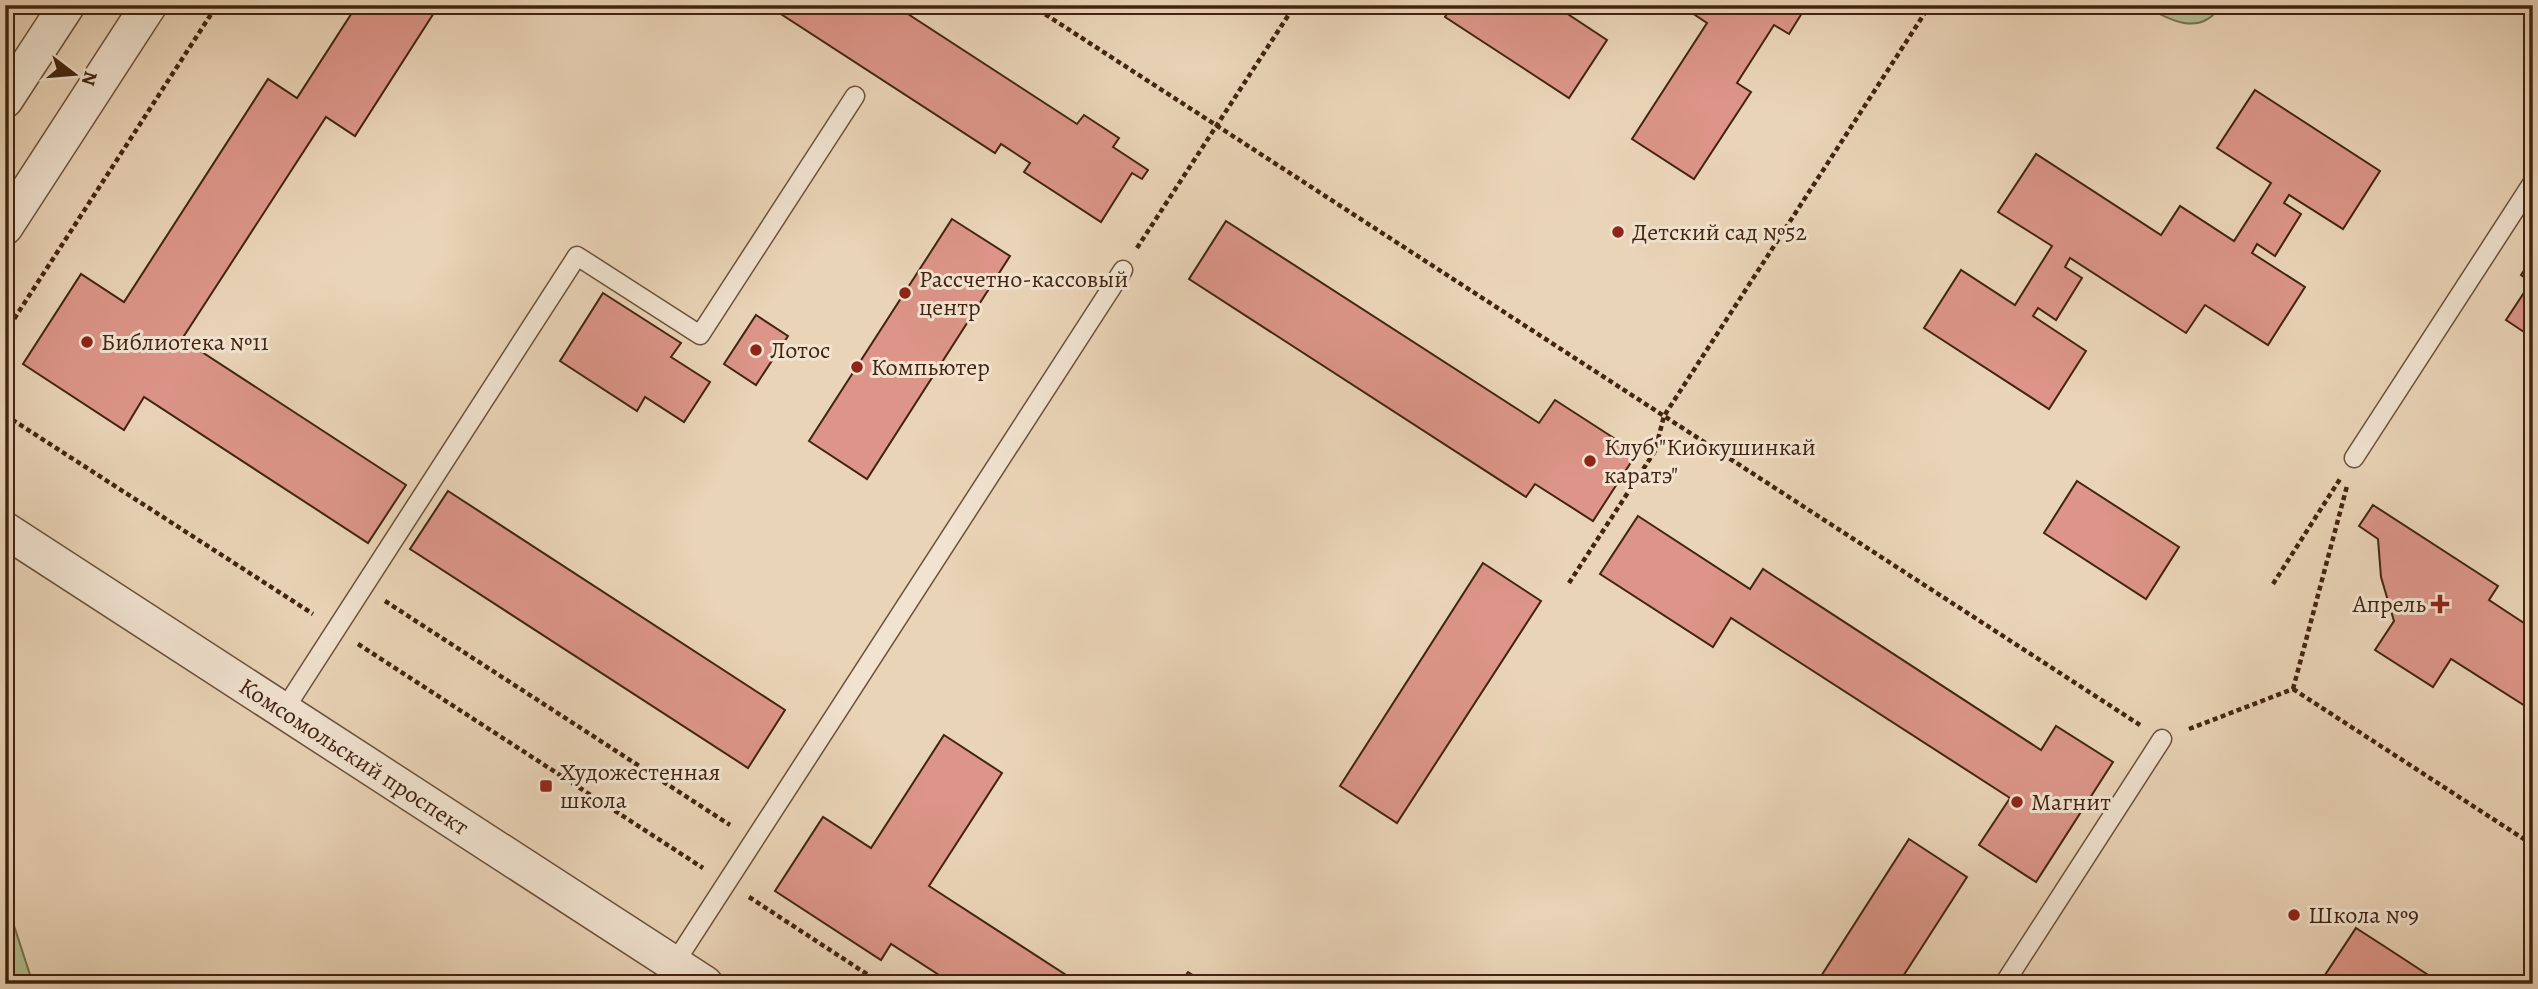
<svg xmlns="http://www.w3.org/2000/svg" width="2538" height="989" font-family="Alegreya,serif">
  <rect width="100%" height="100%" fill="#ead4b7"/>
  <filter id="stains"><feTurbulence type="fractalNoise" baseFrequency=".00286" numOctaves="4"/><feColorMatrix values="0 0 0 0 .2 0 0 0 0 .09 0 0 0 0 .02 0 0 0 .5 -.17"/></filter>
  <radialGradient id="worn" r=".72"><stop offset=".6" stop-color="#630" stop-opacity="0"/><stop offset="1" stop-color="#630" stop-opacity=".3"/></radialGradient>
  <!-- green -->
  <g fill="#b2be92" stroke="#7a7151" stroke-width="2">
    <path d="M2144 5H2221C2201 38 2168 20 2144 5Z"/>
    <path d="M5 898 33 984H5Z"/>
  </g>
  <!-- building -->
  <g fill="#dc9588" stroke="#422410" stroke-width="2">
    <path d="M357 5H439L355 136 326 117 182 339 406 485 368 543 144 397 124 430 23 364 81 274 124 302 268 79 297 98Z"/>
    <path d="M767 5H894L1077 124 1084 115 1119 138 1113 147 1148 170 1142 179 1132 173 1101 222 1024 172 1030 163 1001 144 995 153Z"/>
    <path d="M1452 5H1554L1607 40 1569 98 1445 17Z"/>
    <path d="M1680 5H1807L1789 34 1774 25 1737 83 1751 92 1694 179 1632 139 1707 23Z"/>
    <path d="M2255 90 2380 171 2343 229 2289 195 2284 203 2301 214 2275 256 2257 244 2252 253 2305 287 2268 345 2205 305 2186 333 2070 258 2065 267 2082 278 2056 320 2038 308 2033 316 2086 351 2049 409 1924 328 1961 270 2015 305 2052 246 1998 212 2036 154 2161 235 2180 206 2234 241 2271 183 2217 148Z"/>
    <path d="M952 219 1010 256 867 479 809 441Z"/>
    <path d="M1226 221 1539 423 1555 400 1637 453 1593 521 1535 484 1526 497 1189 279Z"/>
    <path d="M2533 257V338L2506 320 2531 282 2521 275Z"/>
    <path d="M603 293 681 343 671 357 710 382 684 422 645 397 637 411 560 361Z"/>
    <path d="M756 315 788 336 756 385 724 364Z"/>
    <path d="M2077 481 2179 547 2146 599 2044 533Z"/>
    <path d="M448 491 785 710 748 768 410 549Z"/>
    <path d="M2373 505 2498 586 2489 600 2533 629V711L2451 659 2433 687 2375 650 2394 621 2381 577 2378 539 2359 526Z"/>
    <path d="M1638 516 1750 589 1763 569 2041 750 2056 726 2113 762 2036 882 1979 845 2010 798 1731 618 1713 647 1600 574Z"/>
    <path d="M1483 563 1541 601 1397 823 1340 786Z"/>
    <path d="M944 735 1002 773 929 886 1080 984H953L891 944 881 960 775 891 823 817 871 848Z"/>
    <path d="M1909 839 1967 877 1931 933 1898 984H1816Z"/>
    <path d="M2356 928 2387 948 2442 984H2319Z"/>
    <path d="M1188 972 1207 984H1180Z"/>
  </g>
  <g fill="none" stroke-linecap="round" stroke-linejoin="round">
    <!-- lane casing -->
    <g stroke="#6c503a" stroke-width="21">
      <g id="lane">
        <path d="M2354 458 2533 182"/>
        <path d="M284 710 577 256 700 335 855 96"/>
        <path d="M674 964 1123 270"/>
        <path d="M2004 984 2162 739"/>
      </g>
    </g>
    <!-- street casing -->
    <g stroke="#6c503a" stroke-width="38">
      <g id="street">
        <path d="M5 100 67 5"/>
        <path d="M5 227 149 5"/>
        <path id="s1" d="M5 530 705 984"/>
      </g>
    </g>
    <!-- path -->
    <g stroke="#422410" stroke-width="4.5" stroke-dasharray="5 3.5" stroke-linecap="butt">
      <path d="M1031 5 2140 725"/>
      <path d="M1137 248 1295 5"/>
      <path d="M5 333 217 5"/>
      <path d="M5 415 313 614"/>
      <path d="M1569 583 1655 451 1664 416 1930 5"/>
      <path d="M2273 584 2340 479"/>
      <path d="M385 601 730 825"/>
      <path d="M358 644 703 868"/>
      <path d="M2293 689 2533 845"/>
      <path d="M2293 689 2347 486"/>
      <path d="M2189 729 2293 689"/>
      <path d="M749 897 882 984"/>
    </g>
    <!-- lane -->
    <use href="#lane" stroke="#f1e3d0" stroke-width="18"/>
    <!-- street -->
    <use href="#street" stroke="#f1e3d0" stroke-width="35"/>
  </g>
  <!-- markers -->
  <g fill="#8f2418" stroke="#f1e3d0" stroke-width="2.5">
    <circle cx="1618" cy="232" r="7"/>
    <circle cx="905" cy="293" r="7"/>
    <circle cx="87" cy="342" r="7"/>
    <circle cx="756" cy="350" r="7"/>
    <circle cx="857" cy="367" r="7"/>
    <circle cx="1590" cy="461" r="7"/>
    <path d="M2436.5 593.5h7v7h7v7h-7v7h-7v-7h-7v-7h7z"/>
    <rect x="539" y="779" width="14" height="14" rx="3.5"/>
    <circle cx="2017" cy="802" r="7"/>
    <circle cx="2294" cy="915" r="7"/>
  </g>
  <g text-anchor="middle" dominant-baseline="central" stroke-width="6" stroke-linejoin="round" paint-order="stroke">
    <!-- poi labels -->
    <g font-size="24" fill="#422410" stroke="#f1e3d0" text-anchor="start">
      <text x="1632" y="232">Детский сад №52</text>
      <text x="919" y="279">Рассчетно-кассовый<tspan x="919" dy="28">центр</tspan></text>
      <text x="101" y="342">Библиотека №11</text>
      <text x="770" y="350">Лотос</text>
      <text x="871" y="367">Компьютер</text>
      <text x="1604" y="447">Клуб "Киокушинкай<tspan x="1604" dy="28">каратэ"</tspan></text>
      <text x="2426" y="604" text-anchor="end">Апрель</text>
      <text x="560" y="772">Художестенная<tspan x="560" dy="28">школа</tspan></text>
      <text x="2031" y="802">Магнит</text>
      <text x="2308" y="915">Школа №9</text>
    </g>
    <!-- street labels -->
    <g font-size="24" fill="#422410" stroke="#f1e3d0">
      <text stroke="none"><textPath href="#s1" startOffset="416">Комсомольский проспект</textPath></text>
    </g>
  </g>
  <!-- margin -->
  <rect width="2538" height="989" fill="none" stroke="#ead4b7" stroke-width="28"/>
  <rect x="7" y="7" width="2524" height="975" fill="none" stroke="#422410" stroke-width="3.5"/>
  <rect x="14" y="14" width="2510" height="961" fill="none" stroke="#422410" stroke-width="2"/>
  <!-- north arrow -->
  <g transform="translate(74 74) rotate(106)" stroke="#f1e3d0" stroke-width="5" paint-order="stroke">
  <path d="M0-5L12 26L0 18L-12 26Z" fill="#422410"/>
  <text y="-10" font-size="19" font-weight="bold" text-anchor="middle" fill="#422410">N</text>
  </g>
  <rect width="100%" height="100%" filter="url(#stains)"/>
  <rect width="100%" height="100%" fill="url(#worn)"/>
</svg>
